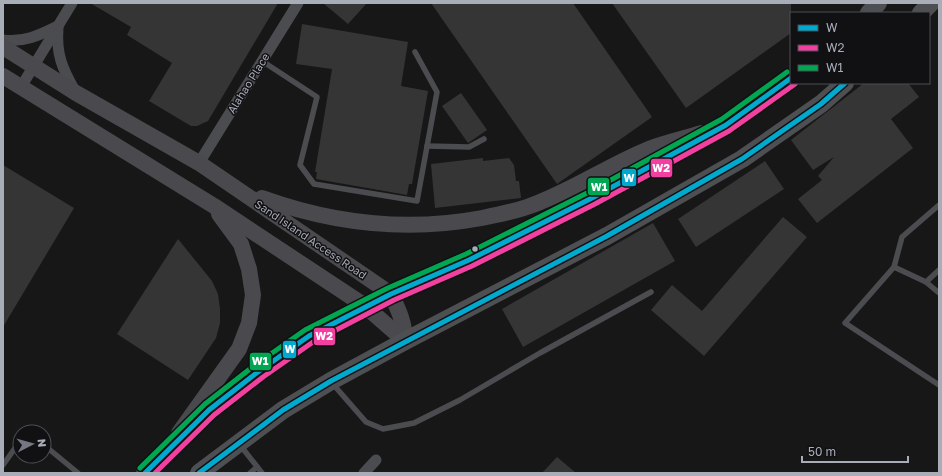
<svg xmlns="http://www.w3.org/2000/svg" width="942" height="476" font-family="'Golos Text',sans-serif">
  <rect width="100%" height="100%" fill="#171717"/>
  <!-- building -->
  <g fill="#353536">
    <path d="M90 3H278L208 121 197 126H191L149 101 172 63 127 35 131 27Z"/>
    <path d="M323 3H367L348 24Z"/>
    <path d="M431 3H573L652 117 557 184Z"/>
    <path d="M612 3H791V33L686 108Z"/>
    <path d="M302 24 408 42 401 86 428 91 412 184H409L407 195 316 179 317 172H315L332 69 296 64Z"/>
    <path d="M864 83H908L919 97 891 119 913 148 817 223 798 199 822 180 818 176 834 157 813 170 791 140Z"/>
    <path d="M461 93 487 130 468 143 442 106Z"/>
    <path d="M483 158V161L509 158 514 165 516 181H519L521 198 435 208 431 164Z"/>
    <path d="M765 161 784 189 696 247 678 219Z"/>
    <path d="M3 165 74 208 3 327Z"/>
    <path d="M783 217 807 237 704 356 651 310 672 285 702 311Z"/>
    <path d="M653 223 675 261 523 347 502 309Z"/>
    <path d="M178 239 212 281 218 294 220 309V323L216 338 188 380 117 334Z"/>
    <path d="M557 457 576 473H542Z"/>
  </g>
  <g fill="none" stroke-linecap="round" stroke-linejoin="round">
    <!-- lane -->
    <g stroke="#4b4c50" stroke-width="5.5">
      <path d="M262 61 317 97 300 165 314 184 417 201 437 92 415 52"/>
      <path d="M427 146 469 147 484 139"/>
      <path d="M894 267 845 323 939 385"/>
      <path d="M939 270 926 282 939 293"/>
      <path d="M926 282 894 267 902 237 939 205"/>
      <path d="M332 383 366 422 383 429 414 423 460 400 540 353 651 292"/>
      <path d="M44 445 78 473"/>
      <path d="M240 445 262 473"/>
      <path d="M3 465 20 441"/>
      <path d="M250 473 257 467"/>
    </g>
    <!-- street -->
    <g stroke="#4b4c50" stroke-width="11">
      <path d="M58 28C56 54 62 68 75 91"/>
      <path d="M3 40C23 43 40 35 58 26"/>
      <path d="M21 87 72 3"/>
      <path d="M199 163 298 3"/>
      <path d="M364 473 376 460"/>
    </g>
    <!-- secondary -->
    <g stroke="#4a4a4e" stroke-width="16">
      <path d="M3 47 76 93 199 163 391 294C398 309 405 323 405 341"/>
      <path d="M3 76 214 206 365 306 405 341"/>
      <path d="M262 198C334 224 407 232 482 218 497 215 512 212 527 207 568 193 604 168 644 151 662 143 683 139 702 133"/>
      <path d="M179 433 239 349 249 323 253 295 249 269 241 244 219 214"/>
    </g>
    <!-- primary -->
    <g stroke="#4d4f52" stroke-width="18">
      <path d="M869 13 878 3"/>
      <path d="M921 13 931 3"/>
      <path d="M145 473 209 410 259 371 309 336 391 294 469 260 592 198 726 125 791 78"/>
      <path d="M199 473 283 410 331 381 405 341 607 236 742 159 821 104 845 83"/>
    </g>
    <!-- bus-1 casing -->
    <g stroke="#111113" stroke-width="8">
      <g id="bus-1">
        <path d="M145 473 209 410 259 371 309 336 391 294 469 260 592 198 726 125 791 78"/>
        <path d="M199 473 283 410 331 381 607 236 742 159 821 104 845 83"/>
      </g>
    </g>
    <!-- bus-2 casing -->
    <g stroke="#111113" stroke-width="8">
      <path id="bus-2" d="M155 473 214 415 263 377 313 342 394 300 472 266 595 204 729 131 795 84"/>
    </g>
    <!-- bus-3 casing -->
    <g stroke="#111113" stroke-width="8">
      <path id="bus-3" d="M140 468 205 404 255 365 305 330 388 288 466 254 589 192 722 119 787 72"/>
    </g>
    <!-- bus-1 -->
    <use href="#bus-1" stroke="#00a9ce" stroke-width="5"/>
    <!-- bus-2 -->
    <use href="#bus-2" stroke="#f240a1" stroke-width="5"/>
    <!-- bus-3 -->
    <use href="#bus-3" stroke="#00a651" stroke-width="5"/>
  </g>
  <!-- markers -->
  <circle fill="#a8adb8" stroke="#111113" stroke-width="1.5" cx="475" cy="249" r="3.5"/>
  <g text-anchor="middle" dominant-baseline="central" stroke-width="3" stroke-linejoin="round" paint-order="stroke">
    <!-- street labels -->
    <g font-size="11" fill="#a8adb8" stroke="#111113">
      <text transform="translate(248 83) rotate(-58)">Alahao Place</text>
      <text transform="translate(311 239) rotate(34)">Sand Island Access Road</text>
    </g>
  </g>
  <g stroke="#111113" stroke-width="1.5">
    <rect x="650" y="158" width="23" height="20" rx="4" fill="#f240a1"/>
    <rect x="621" y="168" width="16" height="19" rx="4" fill="#00a9ce"/>
    <rect x="587" y="177" width="23" height="19" rx="4" fill="#00a651"/>
    <rect x="313" y="327" width="23" height="19" rx="4" fill="#f240a1"/>
    <rect x="282" y="340" width="15" height="19" rx="4" fill="#00a9ce"/>
    <rect x="249" y="352" width="23" height="19" rx="4" fill="#00a651"/>
  </g>
  <g font-size="11" text-anchor="middle" font-weight="bold" fill="#fff">
    <text x="661" y="172">W2</text>
    <text x="629" y="182">W</text>
    <text x="599" y="191">W1</text>
    <text x="324" y="340">W2</text>
    <text x="290" y="353">W</text>
    <text x="260" y="365">W1</text>
  </g>
  <!-- border -->
  <rect width="942" height="476" fill="none" stroke="#a8adb8" stroke-width="8"/>
  <!-- legend -->
  <rect x="790" y="12" width="140" height="72" fill="#111113" stroke="#4d4f55"/>
  <rect x="798" y="25" width="20" height="6" fill="#00a9ce" stroke="#4d4f55"/>
  <text x="826" y="32" font-size="12" fill="#a8adb8">W</text>
  <rect x="798" y="45" width="20" height="6" fill="#f240a1" stroke="#4d4f55"/>
  <text x="826" y="52" font-size="12" fill="#a8adb8">W2</text>
  <rect x="798" y="65" width="20" height="6" fill="#00a651" stroke="#4d4f55"/>
  <text x="826" y="72" font-size="12" fill="#a8adb8">W1</text>
  <!-- north arrow -->
  <g transform="translate(32 444) rotate(84)"><circle r="19" fill="#111113" stroke="#4d4f55"/>
  <path d="M0-3L7 15L0 10L-7 15Z" fill="#757880"/>
  <text y="-6" font-size="11" font-weight="bold" text-anchor="middle" fill="#a8adb8">N</text>
  </g>
  <!-- scale -->
  <path d="M802 456v6h106v-6" fill="none" stroke="#a8adb8" stroke-width="2"/>
  <text x="808" y="456" font-size="12" fill="#a8adb8" stroke="#111113" stroke-width="3" paint-order="stroke">50 m</text>
</svg>
